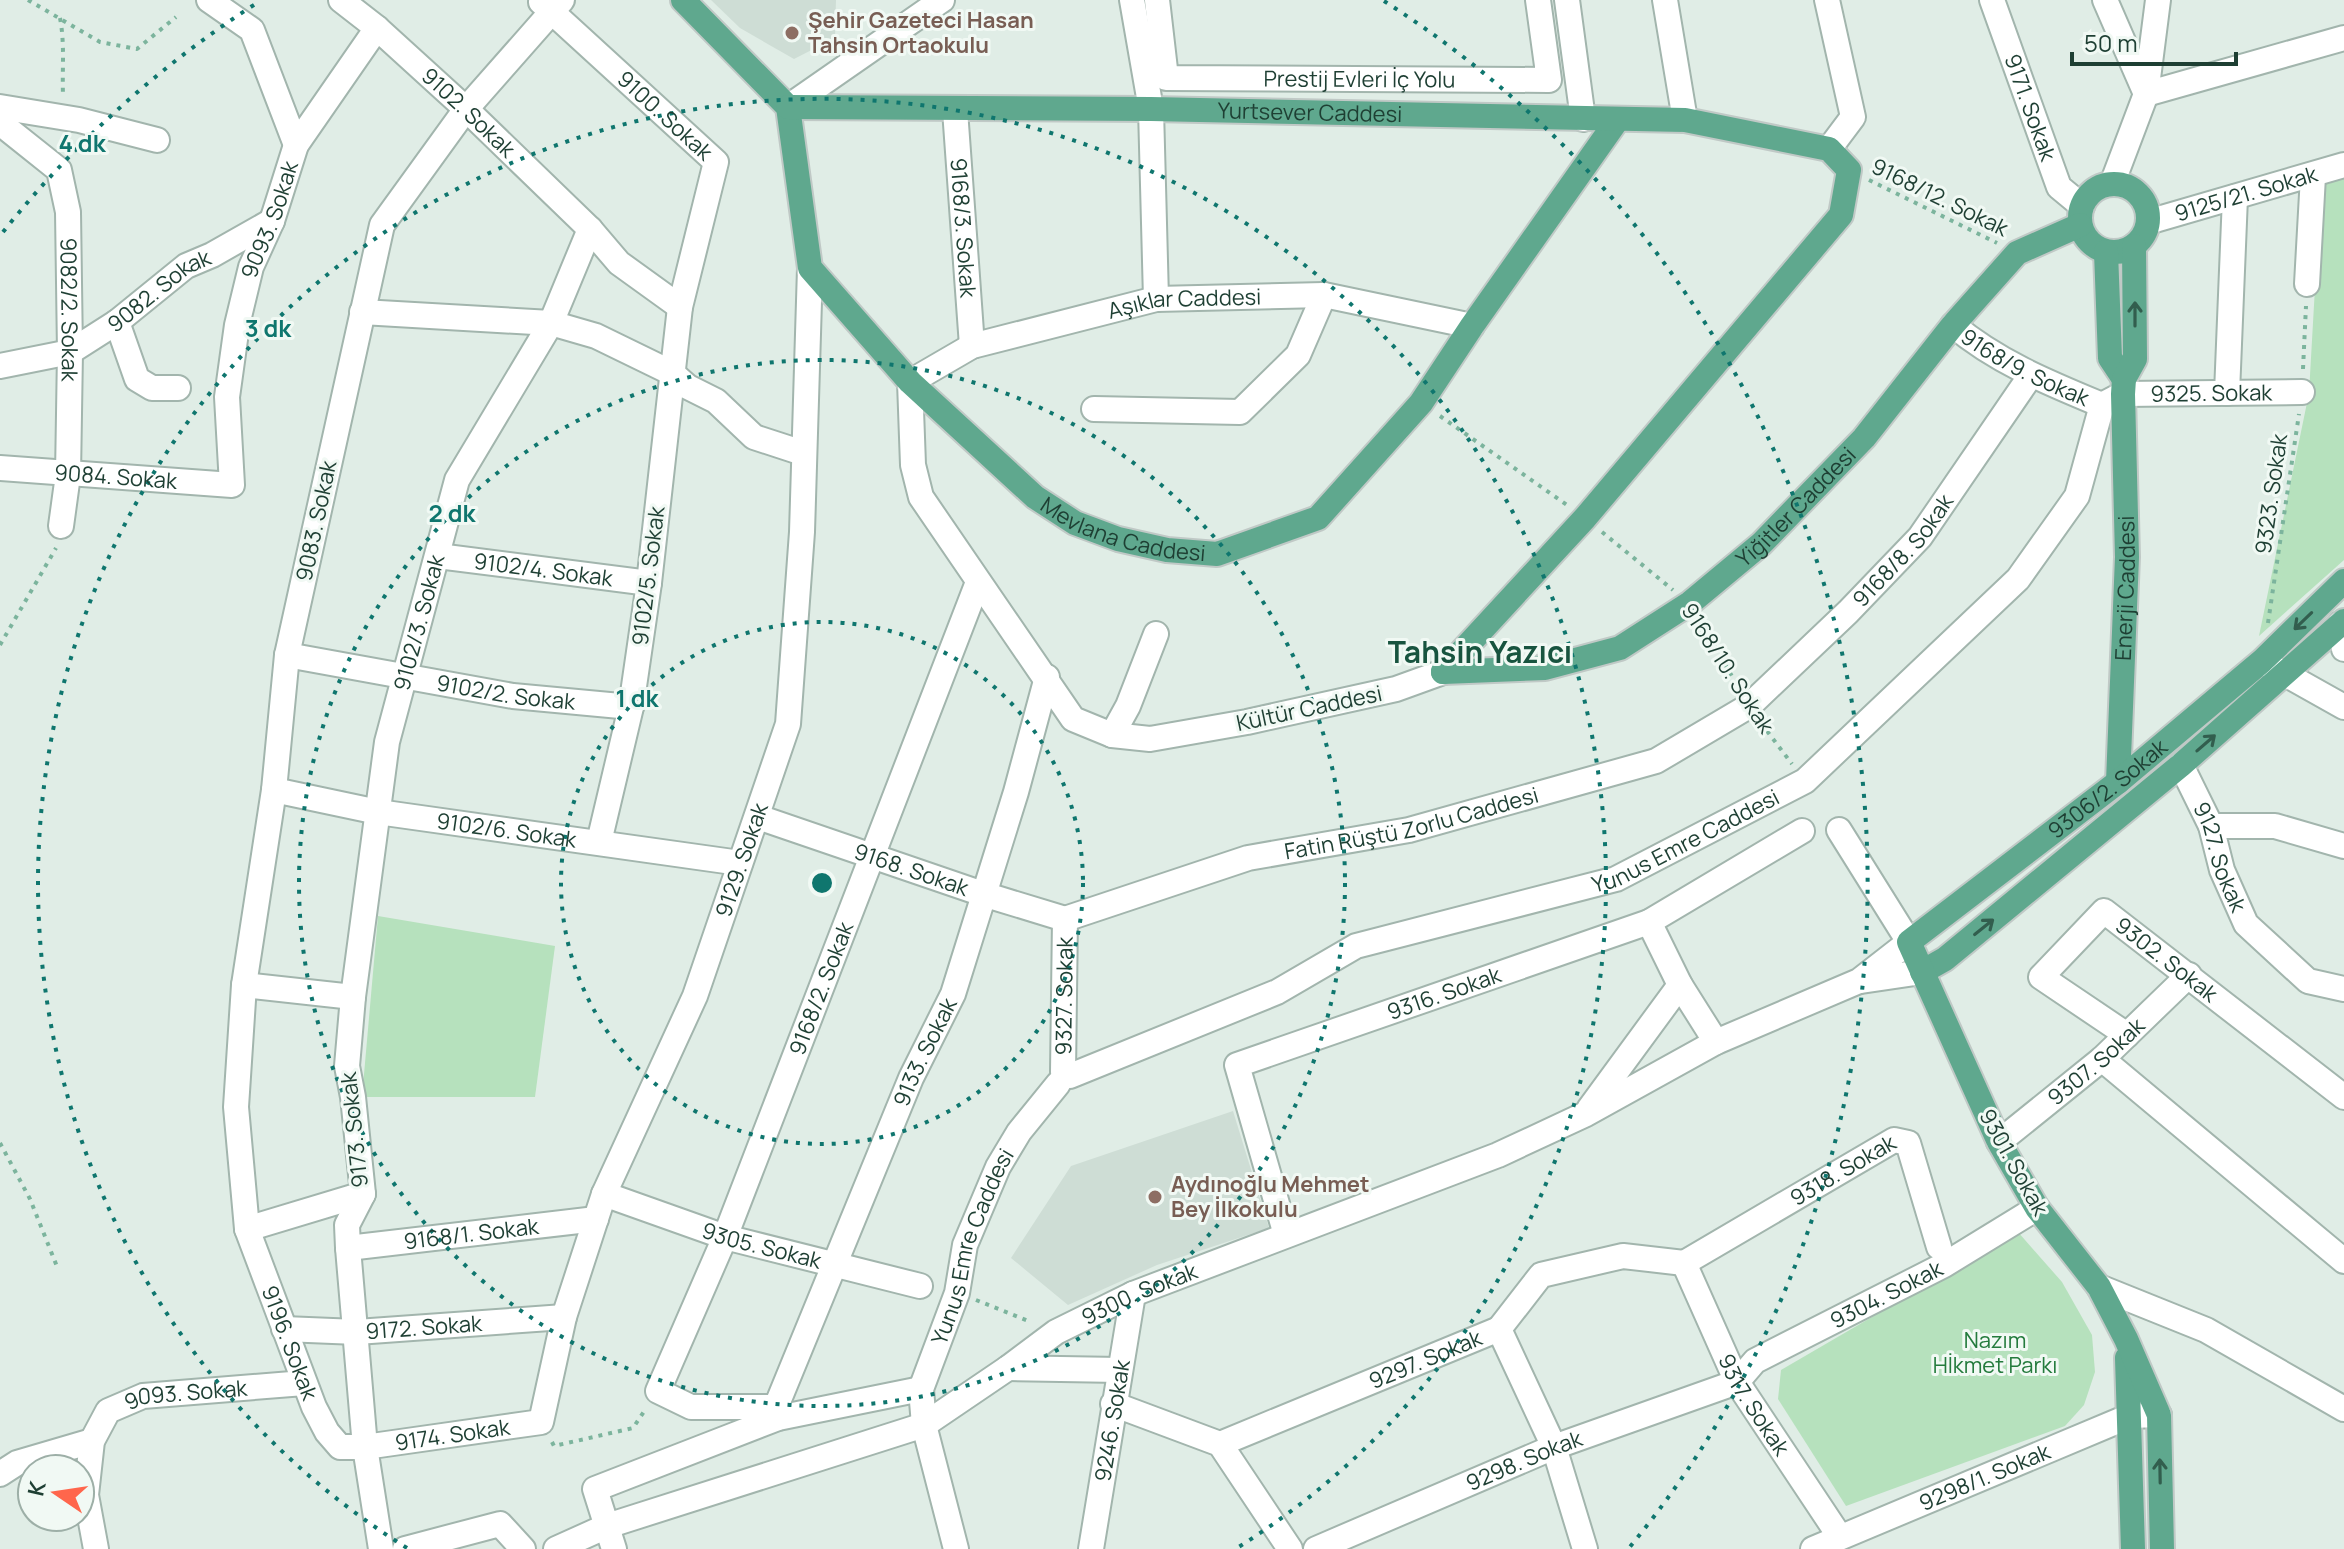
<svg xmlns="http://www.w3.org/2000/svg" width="2344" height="1549" font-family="Manrope,sans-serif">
  <rect width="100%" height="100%" fill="#e0ede6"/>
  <!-- built -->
  <g fill="#ceddd5">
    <path d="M711 0H836L835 38 794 59 740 28Z"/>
    <path d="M1233 1111 1269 1228 1157 1265 1068 1305 1011 1258 1071 1166Z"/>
  </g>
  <!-- green -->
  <g fill="#b6e1bd">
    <path d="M2344 175V560L2259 636 2309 393 2321 182Z"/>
    <path d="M378 916 555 946 535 1097H362Z"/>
    <path d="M2018 1232 2062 1282 2092 1335 2095 1372 2084 1405 2065 1426 1846 1506 1778 1399 1781 1370Z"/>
  </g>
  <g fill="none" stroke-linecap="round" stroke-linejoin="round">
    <!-- minor casing -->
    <g stroke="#a2b5ad" stroke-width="28">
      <g id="minor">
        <path d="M209 0 252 30 296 145"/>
        <path id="s1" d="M341 0 377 28 466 109 590 229 619 263 680 307"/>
        <path id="s2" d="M562 0 466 109 382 225 287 655 274 790 244 985 236 1107 247 1229 314 1407 327 1432 340 1447H365L541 1422 564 1317 604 1194 695 996 788 724 802 532 810 268"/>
        <path d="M1132 0 1151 109 1156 299"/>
        <path id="s3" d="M1157 0 1166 78 1549 80 1538 0"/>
        <path d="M1567 0 1583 119"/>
        <path d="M1665 0 1685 120"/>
        <path d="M1827 0 1853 117 1829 149"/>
        <path id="s4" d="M1992 0 2059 187 2082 206"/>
        <path d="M2105 0 2146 94 2112 184"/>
        <path d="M2158 0 2146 94 2344 38"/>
        <path id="s5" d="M541 2 716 162 680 307 649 583 631 707 599 842"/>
        <path d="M0 107 79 120 157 140"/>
        <path d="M788 107 942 0"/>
        <path id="s6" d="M955 110 972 346"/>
        <path id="s7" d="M0 123 59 170 68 212 70 352 68 475 61 526"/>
        <path id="s8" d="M2148 222 2344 165"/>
        <path d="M2307 284 2313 176"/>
        <path d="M362 312 551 323 596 336 672 373 688 387 716 401 754 437 803 453"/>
        <path d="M117 322 137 379 152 388H178"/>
        <path id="s9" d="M1953 325C1997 362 2049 383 2102 405"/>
        <path id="s10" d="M0 366 70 352 117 322 186 266 212 255 272 221"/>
        <path d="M2227 393 2235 197"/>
        <path d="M1094 409 1240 412 1298 355 1324 295"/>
        <path id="s11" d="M0 468 232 485 227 397 237 325 251 267 272 221 296 145 377 28"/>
        <path id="s12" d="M438 556 649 583"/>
        <path d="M2340 624 2344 649"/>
        <path id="s13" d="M287 655 513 696 631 707"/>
        <path d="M2269 665 2344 707"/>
        <path id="s14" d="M1443 672 1396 689 1247 722 1150 739 1112 735 1073 719 921 497 913 465 910 382 972 346 1156 299 1324 295 1472 326"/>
        <path d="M1112 735 1128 706 1156 634"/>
        <path id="s15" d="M2181 765 2211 826 2222 870 2246 924 2308 981 2344 989"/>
        <path id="s16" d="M274 790 378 812 740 863"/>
        <path id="s17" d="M758 817 983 894 1065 919"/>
        <path d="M2211 826H2275L2344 846"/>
        <path id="s18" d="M1065 919 1248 858 1409 830 1656 761 1749 706 1848 612 1920 537 2031 375"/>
        <path d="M1649 922 1680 985 1716 1042"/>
        <path d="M1861 981 1922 972"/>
        <path d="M244 985 353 997"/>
        <path id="s19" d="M2127 1035 2041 977 2104 911 2344 1097"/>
        <path d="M2102 1059 2344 1261"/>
        <path id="s20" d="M1063 1072 1065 919"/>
        <path id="s21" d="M1070 1076 1277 992 1356 946 1616 879 1805 781 2018 579 2077 496 2102 405 2123 394 2302 392"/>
        <path d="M1589 1109 1680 985"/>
        <path id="s22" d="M1999 1142 2102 1059 2189 975"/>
        <path id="s23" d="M604 1194 725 1237 920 1286"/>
        <path d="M247 1229 363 1194"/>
        <path id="s24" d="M1286 1235 1237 1065 1649 922 1802 831"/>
        <path id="s25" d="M348 1248 596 1219"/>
        <path id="s26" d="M1684 1263 1894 1140 1908 1143 1939 1247"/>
        <path id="s27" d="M1684 1263 1737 1382 1840 1537"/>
        <path d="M2099 1287 2206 1330 2344 1409"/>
        <path id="s28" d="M284 1329 357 1332 564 1317"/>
        <path d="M1499 1329 1541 1275 1623 1256 1684 1263"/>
        <path d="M1008 1368 1120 1370"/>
        <path d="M1113 1404 1220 1444 1290 1549"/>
        <path id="s29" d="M776 1407H691L658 1391 725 1237 978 582"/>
        <path id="s30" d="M778 1418 776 1407 911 1078 953 994 1016 792 1047 677"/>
        <path id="s31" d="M1220 1444 1499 1329 1554 1447 1585 1549"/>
        <path d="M0 1474 17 1463 92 1441"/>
        <path id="s32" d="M96 1549 86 1495 92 1441 108 1411 143 1396 304 1383"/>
        <path id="s33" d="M381 1549 365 1447 348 1248 347 1225 363 1194 353 1097 347 1066 353 997 387 742 457 480 551 323 590 229"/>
        <path d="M405 1549 500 1524 523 1549"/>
        <path id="s34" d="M556 1549 607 1526 924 1425 1008 1368 1056 1332 1133 1294 1498 1155 1586 1114 1716 1042 1859 981 1909 942 1839 830"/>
        <path d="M614 1549 595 1489 778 1418 921 1389"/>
        <path id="s35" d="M956 1549 924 1425 921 1389 957 1293 965 1245 998 1167 1019 1132 1058 1084"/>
        <path id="s36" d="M1091 1549 1133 1294"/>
        <path id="s37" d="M1316 1549 1554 1447 1737 1382 1755 1361 1944 1265 2037 1208"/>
        <path id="s38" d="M1813 1549 2130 1416 2159 1415"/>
      </g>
    </g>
    <!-- major casing -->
    <g stroke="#c0c9c6" stroke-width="28">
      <g id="major">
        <path id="s39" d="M683 0 788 107 810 268 910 382 1035 497 1075 523 1118 539 1167 550 1217 554 1318 518 1421 403 1472 326 1618 119"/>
        <path id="s40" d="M788 107 1151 109 1685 120 1829 149 1849 170 1841 215 1585 518 1443 672"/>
        <circle cx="2114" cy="218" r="34"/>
        <path d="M2106 252 2110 358 2124 379"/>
        <path id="s41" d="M1443 672 1545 668 1620 648 1690 603 1761 544 1864 438 1953 325 2017 253 2080 225"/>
        <path id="s42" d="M2118 782 2127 557 2123 394 2124 379 2135 359 2134 246"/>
        <path d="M1922 972 1945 959 2181 765 2344 621"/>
        <path d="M2127 1358 2133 1549"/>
        <path id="s43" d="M2162 1549 2159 1415 2126 1339 2099 1287 2037 1208 1999 1142 1909 942 2118 782 2262 661 2344 581"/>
      </g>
    </g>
    <!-- path -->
    <g stroke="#7cb49d" stroke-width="4" stroke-dasharray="4 6" stroke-linecap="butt">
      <path d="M28 0 100 42 137 49 176 17"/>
      <path d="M60 18C65 44 62 69 63 95"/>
      <path d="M1869 180 1997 243"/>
      <path d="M2303 369 2306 306"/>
      <path d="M1440 416 1567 505"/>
      <path d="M1602 532 1673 590"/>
      <path d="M1700 620 1737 685"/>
      <path d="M2268 623 2299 414"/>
      <path d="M0 645 56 548"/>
      <path d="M1761 723 1792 764"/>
      <path d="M0 1143 30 1199 58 1269"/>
      <path d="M976 1300 1031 1322"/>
      <path d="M552 1442 554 1446 633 1428 645 1410"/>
    </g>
    <!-- minor -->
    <use href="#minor" stroke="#fff" stroke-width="24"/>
    <!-- major -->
    <use href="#major" stroke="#5fa88e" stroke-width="24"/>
  </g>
  <!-- one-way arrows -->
  <defs><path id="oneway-shaft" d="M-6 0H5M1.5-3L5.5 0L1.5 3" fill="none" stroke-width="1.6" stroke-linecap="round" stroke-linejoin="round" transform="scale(2)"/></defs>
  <g stroke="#325e4e">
    <use href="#oneway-shaft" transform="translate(2135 314) rotate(-90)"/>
    <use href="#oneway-shaft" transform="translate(2303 621) rotate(136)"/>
    <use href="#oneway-shaft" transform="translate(2206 743) rotate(-41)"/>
    <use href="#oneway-shaft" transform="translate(1984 927) rotate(-39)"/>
    <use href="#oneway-shaft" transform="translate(2160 1471) rotate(-91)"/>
  </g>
  <!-- distance rings -->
  <g fill="none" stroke="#0f766e" stroke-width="4" stroke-dasharray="4 8">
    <circle cx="822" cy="883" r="261"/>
    <circle cx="822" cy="883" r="523"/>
    <path d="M407 1548A784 784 0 1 1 1237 1548"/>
    <path d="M3 232A1046 1046 0 0 1 260 1M1384 1A1046 1046 0 0 1 1629 1548"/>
  </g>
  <!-- markers -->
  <g fill="#8d6e63" stroke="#f1f9f4" stroke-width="3">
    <circle cx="792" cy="33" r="8"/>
    <circle cx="1155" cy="1197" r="8"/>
  </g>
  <g text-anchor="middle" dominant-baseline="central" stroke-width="6" stroke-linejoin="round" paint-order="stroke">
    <!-- education labels -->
    <g font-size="22" font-weight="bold" fill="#785e54" stroke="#f1f9f4" text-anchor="start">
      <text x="808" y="20">Şehir Gazeteci Hasan<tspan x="808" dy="25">Tahsin Ortaokulu</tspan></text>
      <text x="1171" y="1184">Aydınoğlu Mehmet<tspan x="1171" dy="25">Bey İlkokulu</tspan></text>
    </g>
    <!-- street labels -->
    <g font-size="22" fill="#1e3f33" stroke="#f1f9f4">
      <text stroke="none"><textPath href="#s3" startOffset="272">Prestij Evleri İç Yolu</textPath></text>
      <text stroke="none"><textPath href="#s4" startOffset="114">9171. Sokak</textPath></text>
      <text stroke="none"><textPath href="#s1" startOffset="170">9102. Sokak</textPath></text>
      <text stroke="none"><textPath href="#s40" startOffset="522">Yurtsever Caddesi</textPath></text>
      <text stroke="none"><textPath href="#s5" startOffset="168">9100. Sokak</textPath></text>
      <text stroke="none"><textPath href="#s8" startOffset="102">9125/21. Sokak</textPath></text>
      <text transform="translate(1940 197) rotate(26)">9168/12. Sokak</text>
      <text stroke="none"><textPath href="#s11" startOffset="504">9093. Sokak</textPath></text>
      <text stroke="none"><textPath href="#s6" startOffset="118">9168/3. Sokak</textPath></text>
      <text stroke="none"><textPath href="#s10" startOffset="180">9082. Sokak</textPath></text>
      <text stroke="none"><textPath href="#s14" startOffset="1056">Aşıklar Caddesi</textPath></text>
      <text stroke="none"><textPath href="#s7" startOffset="216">9082/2. Sokak</textPath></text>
      <text stroke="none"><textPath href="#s9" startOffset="84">9168/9. Sokak</textPath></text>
      <text stroke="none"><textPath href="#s21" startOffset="1398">9325. Sokak</textPath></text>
      <text stroke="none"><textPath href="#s11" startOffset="116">9084. Sokak</textPath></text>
      <text transform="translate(2271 494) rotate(-82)">9323. Sokak</text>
      <text stroke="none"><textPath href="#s41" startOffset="406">Yiğitler Caddesi</textPath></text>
      <text transform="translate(316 521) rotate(-78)">9083. Sokak</text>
      <text stroke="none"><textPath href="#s39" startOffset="730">Mevlana Caddesi</textPath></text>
      <text stroke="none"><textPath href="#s18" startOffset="940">9168/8. Sokak</textPath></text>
      <text stroke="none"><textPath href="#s12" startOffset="106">9102/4. Sokak</textPath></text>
      <text transform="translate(648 576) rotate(-83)">9102/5. Sokak</text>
      <text stroke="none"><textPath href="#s42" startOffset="194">Enerji Caddesi</textPath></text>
      <text stroke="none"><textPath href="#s33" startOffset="940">9102/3. Sokak</textPath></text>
      <text transform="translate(1728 668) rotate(57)">9168/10. Sokak</text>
      <text stroke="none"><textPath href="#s13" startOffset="222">9102/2. Sokak</textPath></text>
      <text transform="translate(1309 708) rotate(-12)">Kültür Caddesi</text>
      <text stroke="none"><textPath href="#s43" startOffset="922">9306/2. Sokak</textPath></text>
      <text stroke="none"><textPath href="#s18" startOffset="360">Fatin Rüştü Zorlu Caddesi</textPath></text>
      <text stroke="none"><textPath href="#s16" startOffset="236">9102/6. Sokak</textPath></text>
      <text stroke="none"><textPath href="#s21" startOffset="662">Yunus Emre Caddesi</textPath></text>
      <text stroke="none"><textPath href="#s15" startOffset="100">9127. Sokak</textPath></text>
      <text stroke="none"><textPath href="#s2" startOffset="2346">9129. Sokak</textPath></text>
      <text stroke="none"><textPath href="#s17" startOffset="162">9168. Sokak</textPath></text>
      <text stroke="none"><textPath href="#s19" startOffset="274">9302. Sokak</textPath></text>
      <text stroke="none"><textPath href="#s29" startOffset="556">9168/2. Sokak</textPath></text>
      <text stroke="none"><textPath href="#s24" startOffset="396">9316. Sokak</textPath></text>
      <text stroke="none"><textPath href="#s20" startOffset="76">9327. Sokak</textPath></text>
      <text stroke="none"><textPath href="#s30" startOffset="396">9133. Sokak</textPath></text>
      <text stroke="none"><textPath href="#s22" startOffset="126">9307. Sokak</textPath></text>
      <text transform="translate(354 1130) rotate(-96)">9173. Sokak</text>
      <text transform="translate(2014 1162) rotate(61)">9301. Sokak</text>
      <text stroke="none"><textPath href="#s26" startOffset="184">9318. Sokak</textPath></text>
      <text stroke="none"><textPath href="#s25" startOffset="124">9168/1. Sokak</textPath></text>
      <text stroke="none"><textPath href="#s23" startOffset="166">9305. Sokak</textPath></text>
      <text stroke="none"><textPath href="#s35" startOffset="316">Yunus Emre Caddesi</textPath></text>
      <text stroke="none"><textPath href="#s37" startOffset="628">9304. Sokak</textPath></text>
      <text stroke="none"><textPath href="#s34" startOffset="642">9300. Sokak</textPath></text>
      <text stroke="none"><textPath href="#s28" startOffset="140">9172. Sokak</textPath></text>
      <text stroke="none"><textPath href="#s2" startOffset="1428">9196. Sokak</textPath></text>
      <text stroke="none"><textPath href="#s31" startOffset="222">9297. Sokak</textPath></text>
      <text stroke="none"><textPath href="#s32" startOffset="224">9093. Sokak</textPath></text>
      <text stroke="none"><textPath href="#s27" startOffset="158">9317. Sokak</textPath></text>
      <text stroke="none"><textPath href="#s36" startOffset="130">9246. Sokak</textPath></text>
      <text stroke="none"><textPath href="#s2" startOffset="1658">9174. Sokak</textPath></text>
      <text stroke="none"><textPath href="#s37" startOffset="226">9298. Sokak</textPath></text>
      <text stroke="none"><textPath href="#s38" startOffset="186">9298/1. Sokak</textPath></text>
    </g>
    <!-- park labels -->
    <g font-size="22" fill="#247b3d" stroke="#f1f9f4">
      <text x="1995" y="1340">Nazım<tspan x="1995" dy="25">Hİkmet Parkı</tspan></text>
    </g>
    <!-- district labels -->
    <g font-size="30" font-weight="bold" fill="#18543f" stroke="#f1f9f4">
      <text x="1480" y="651">Tahsin Yazıcı</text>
    </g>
  </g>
  <circle cx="822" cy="883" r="12" fill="#0f766e" stroke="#f1f9f4" stroke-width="4"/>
  <g font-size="24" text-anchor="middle" font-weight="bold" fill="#0f766e" stroke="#f1f9f4" stroke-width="6" stroke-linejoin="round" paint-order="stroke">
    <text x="82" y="152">4 dk</text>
    <text x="268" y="337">3 dk</text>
    <text x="452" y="522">2 dk</text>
    <text x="637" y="707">1 dk</text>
  </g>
  <!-- north arrow -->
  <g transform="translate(56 1493) rotate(283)"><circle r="38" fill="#f1f9f4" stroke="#9dafa7" stroke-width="2"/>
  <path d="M0-6L14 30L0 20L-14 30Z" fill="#ff664c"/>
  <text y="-12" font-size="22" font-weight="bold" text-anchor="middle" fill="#1e3f33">K</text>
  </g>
  <!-- scale -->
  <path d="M2072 52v12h164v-12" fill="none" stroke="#1e3f33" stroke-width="4"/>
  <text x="2084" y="52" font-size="24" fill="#1e3f33" stroke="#f1f9f4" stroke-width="6" paint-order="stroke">50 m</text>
</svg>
